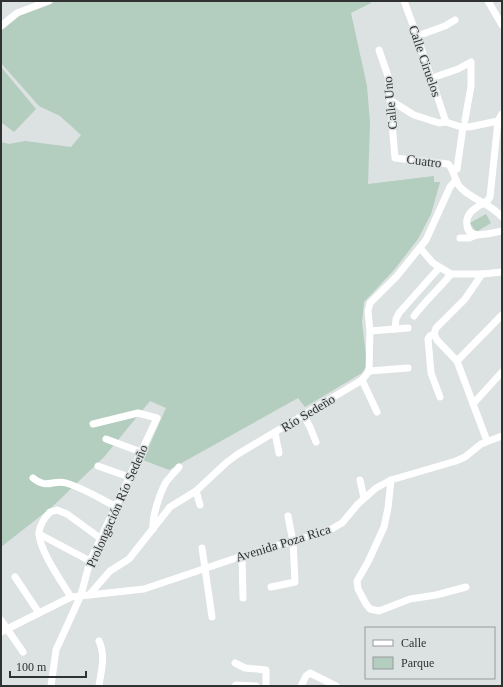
<svg xmlns="http://www.w3.org/2000/svg" width="503" height="687" font-family="Georgia,serif">
  <rect width="100%" height="100%" fill="#dce1e1"/>
  <!-- green -->
  <g fill="#b3cdbe">
    <path d="M57 1H371V3L351 13 367 86 370 123 368 184 434 176V182H440L431 214 418 239 394 270 364 302 362 322 367 365 362 373 305 407 298 398 169 470 143 460 166 408 150 401 104 457 52 507 1 547V142L9 144 25 141 71 147 81 135 60 116 39 106 1 63V31L23 13Z"/>
    <path d="M1 67 36 109 14 132 1 122Z"/>
    <path d="M486 214 491 223 476 232 470 223Z"/>
  </g>
  <g fill="none" stroke-linecap="round" stroke-linejoin="round">
    <!-- minor -->
    <g stroke="#fff" stroke-width="7">
      <path d="M404 1 417 36 446 122"/>
      <path d="M488 1 502 25"/>
      <path d="M1 26 17 13 49 1"/>
      <path d="M417 36 445 26 455 20"/>
      <path d="M379 50 388 76 395 158 448 164C455 170 454 182 461 188 473 200 491 204 502 217"/>
      <path d="M432 78 458 69 471 62V86L465 120"/>
      <path d="M390 100 414 115 439 123 446 122 458 126 469 127 498 121"/>
      <path d="M502 114 498 121 490 197 488 200C483 204 475 207 470 213 468 216 466 221 467 225 468 241 491 233 502 231"/>
      <path d="M457 169 463 127"/>
      <path d="M460 238H469L477 235"/>
      <path d="M420 248 433 263 451 274H482L502 272"/>
      <path d="M414 316C425 301 439 289 451 274"/>
      <path d="M395 329 396 319 399 313 439 268"/>
      <path d="M370 331 408 328"/>
      <path d="M434 334 437 340 457 361 487 441"/>
      <path d="M434 334 436 328 465 299 482 274"/>
      <path d="M434 334 430 336 428 339 431 373 440 397"/>
      <path d="M457 361 502 315"/>
      <path d="M369 371 408 368"/>
      <path d="M362 380 377 412"/>
      <path d="M473 404 502 372"/>
      <path d="M304 416 310 427 316 442"/>
      <path d="M275 433 279 453"/>
      <path d="M106 439 141 452"/>
      <path d="M98 466 129 477"/>
      <path d="M33 478C48 490 52 479 66 483 83 488 99 498 115 506"/>
      <path d="M360 480 364 498"/>
      <path d="M391 480 388 508 384 527 368 562 357 581 358 589 366 604 370 609 379 611 410 599 436 595 466 587"/>
      <path d="M196 491 200 505"/>
      <path d="M153 529C152 516 160 493 166 482 170 477 175 472 179 467"/>
      <path d="M39 534 90 561"/>
      <path d="M202 548 212 617"/>
      <path d="M242 556 243 598"/>
      <path d="M15 577 39 613"/>
      <path d="M271 587 295 582 293 542 288 516"/>
      <path d="M90 594 110 571 129 559 170 507 196 491 227 462 238 454 357 383 362 380 369 371 370 331 368 311 370 303 397 276 426 240 450 187 456 180"/>
      <path d="M71 597C61 581 40 551 39 534 39 526 45 517 50 512L57 510 67 514 100 538"/>
      <path d="M1 620 23 652"/>
      <path d="M1 632 71 597 144 589 242 556 328 531 342 523 358 504 376 488 391 480 456 461 465 457 481 444 502 436"/>
      <path d="M235 663 245 668 266 670V686"/>
      <path d="M51 686 56 650 81 595 90 561 157 418 138 413 93 424"/>
      <path d="M99 686C101 671 106 656 99 641"/>
      <path d="M235 686 236 685 256 686"/>
      <path d="M301 686 306 676 310 673 336 686"/>
    </g>
  </g>
  <g text-anchor="middle" dominant-baseline="central" stroke-width="3" stroke-linejoin="round" paint-order="stroke">
    <!-- street labels -->
    <g font-size="13" fill="#303232" stroke="#dce1e1">
      <text transform="translate(425 61) rotate(71)">Calle Ciruelos</text>
      <text transform="translate(390 103) rotate(-96)">Calle Uno</text>
      <text transform="translate(424 161) rotate(7)">Cuatro</text>
      <text transform="translate(308 413) rotate(-31)">Río Sedeño</text>
      <text transform="translate(117 506) rotate(-66)">Prolongación Río Sedeño</text>
      <text transform="translate(283 543) rotate(-17)">Avenida Poza Rica</text>
    </g>
  </g>
  <!-- border -->
  <rect width="503" height="687" fill="none" stroke="#303232" stroke-width="4"/>
  <!-- legend -->
  <rect x="365" y="627" width="130" height="52" fill="#dce1e1" stroke="#979b9b"/>
  <rect x="373" y="640" width="20" height="6" fill="#ffffff" stroke="#979b9b"/>
  <text x="401" y="647" font-size="12" fill="#303232">Calle</text>
  <rect x="373" y="657" width="20" height="12" fill="#b3cdbe" stroke="#979b9b"/>
  <text x="401" y="667" font-size="12" fill="#303232">Parque</text>
  <!-- scale -->
  <path d="M10 671v6h76v-6" fill="none" stroke="#303232" stroke-width="2"/>
  <text x="16" y="671" font-size="12" fill="#303232" stroke="#dce1e1" stroke-width="3" paint-order="stroke">100 m</text>
</svg>
